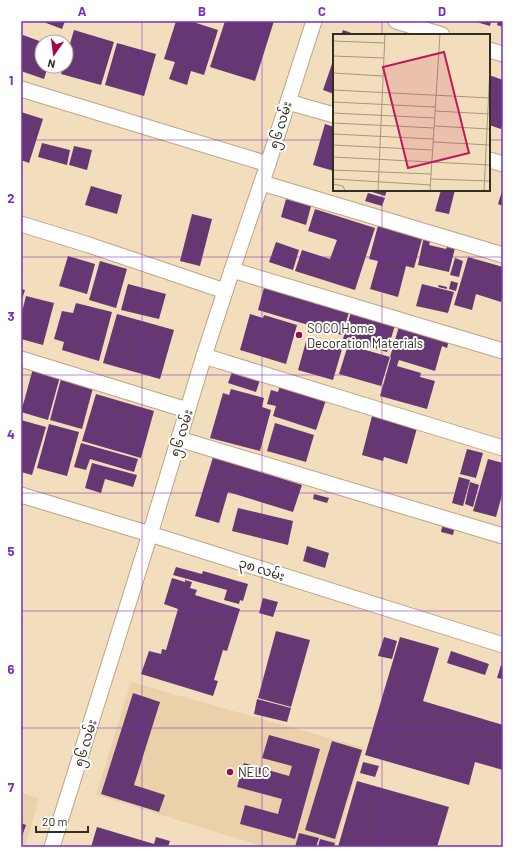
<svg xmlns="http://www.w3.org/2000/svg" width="524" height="868" font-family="Barlow,'Noto Sans Myanmar',sans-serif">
  <rect width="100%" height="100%" fill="#f2debc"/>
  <!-- built -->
  <g fill="#ead1a9">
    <path d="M131 682 364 748 335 847H265L96 795Z"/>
    <path d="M21 793 39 798 25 847H21Z"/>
  </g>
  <!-- building -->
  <g fill="#653874">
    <path d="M41 21H65L62 29Z"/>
    <path d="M176 21H190L218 30 204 75 191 71 187 85 169 79 175 62 164 59Z"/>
    <path d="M225 21H274L255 81 210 67Z"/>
    <path d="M473 21H491L490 26Z"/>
    <path d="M498 21H503V27L497 25Z"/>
    <path d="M74 30 114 42 101 85 61 74 63 66H66V57Z"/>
    <path d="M343 30 357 35H341Z"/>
    <path d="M23 35 42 42V66H48L44 79 21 71V41Z"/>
    <path d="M117 43 156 54 144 96 105 85Z"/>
    <path d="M334 58V94L323 90Z"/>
    <path d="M489 75 503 80V121L501 129 489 125Z"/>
    <path d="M21 112 43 119 29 163 21 160Z"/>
    <path d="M325 124 334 127V171L313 165Z"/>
    <path d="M42 143 70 150 67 165 38 157Z"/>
    <path d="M74 146 92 150 87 170 69 165Z"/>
    <path d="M91 186 122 195 117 214 85 205Z"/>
    <path d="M503 188V206L498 204Z"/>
    <path d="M369 190H387L385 196 369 191Z"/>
    <path d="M441 190H455L449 214 435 211Z"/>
    <path d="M368 193 385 198 382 206 365 201Z"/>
    <path d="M286 199 311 206 306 225 281 217Z"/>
    <path d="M315 209 375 228 355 290 295 271 302 250 330 259 337 240 308 231Z"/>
    <path d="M192 214 212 219 200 266 180 261Z"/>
    <path d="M379 222 420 233 418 238 422 239 414 268 406 266 398 297 370 289 378 261 369 259Z"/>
    <path d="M424 236 431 238 429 245 446 249 447 247H448L449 243 456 244 449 272 418 265Z"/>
    <path d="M276 242 299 250 293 270 269 262Z"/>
    <path d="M68 256 95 264 87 294 59 286Z"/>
    <path d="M468 257 503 267V294L501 302 476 294 472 310 454 305Z"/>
    <path d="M455 258 463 261 459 277 450 275Z"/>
    <path d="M100 261 127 269 116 308 89 300Z"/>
    <path d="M451 281 458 283 456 291 449 289Z"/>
    <path d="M128 284 166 294 159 319 121 310Z"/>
    <path d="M265 284 350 309 342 335 258 310Z"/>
    <path d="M422 284 454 292 448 313 416 306Z"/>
    <path d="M439 285 447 287V289L438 287Z"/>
    <path d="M21 289 25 290 21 302Z"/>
    <path d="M26 296 54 303 43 345 21 339V316Z"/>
    <path d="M76 303 112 312 99 361 62 350 64 342 54 339 62 311 73 313Z"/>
    <path d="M351 312 395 325 387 352 343 339Z"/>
    <path d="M117 314 174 330 160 379 103 363Z"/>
    <path d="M250 314 263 318 264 315 297 325 286 364 240 350Z"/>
    <path d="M400 323 450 337 447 348 442 346 435 371 399 360 397 366 421 373 420 377 435 381 427 409 380 396 391 357H390Z"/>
    <path d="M307 338 342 349 333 380 298 370Z"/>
    <path d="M348 345 390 357 381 386 339 374Z"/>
    <path d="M34 365 61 373 48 420 21 412Z"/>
    <path d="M232 372 260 380 256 392 228 383Z"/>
    <path d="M62 375 94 384 82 429 50 420Z"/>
    <path d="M280 385 326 400 316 430 273 416 276 406 267 404 271 390 278 392Z"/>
    <path d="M231 389 264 398 262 407 271 410 260 451 210 438 223 393 229 395Z"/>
    <path d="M96 394 154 411 141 458 82 441Z"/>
    <path d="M372 416 417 428 407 464 384 457 383 461 362 455Z"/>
    <path d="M21 420 46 427 32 475 21 472Z"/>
    <path d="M275 423 314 435 306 462 267 451Z"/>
    <path d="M49 424 79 432 67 476 37 468Z"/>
    <path d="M81 443 138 459 134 472 90 459 86 470 74 467Z"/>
    <path d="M467 449 483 453 476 478 460 474Z"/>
    <path d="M213 457 302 485 293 512 228 492 219 523 195 516Z"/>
    <path d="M488 459 503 463V491L496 517 473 511Z"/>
    <path d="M92 463 137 475 133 487 105 479 101 493 85 488Z"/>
    <path d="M459 477 470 480 463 506 452 503Z"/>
    <path d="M470 482 479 485 473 507 465 504Z"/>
    <path d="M314 494 329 498 327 503 313 499Z"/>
    <path d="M238 508 293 521 288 545 232 531Z"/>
    <path d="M443 523 455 526 453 535 441 532Z"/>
    <path d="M307 546 329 553 325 568 303 561Z"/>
    <path d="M176 567 202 574 203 571 248 584 243 601 240 600 239 604 224 600 227 590 173 575Z"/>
    <path d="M172 578 185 582V580L192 582 190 588 197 590 195 595 240 609 227 651 223 650 214 680 218 681 213 696 141 674 149 651 161 654 162 649 166 650 178 609 164 604Z"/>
    <path d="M263 598 278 602 273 617 259 613Z"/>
    <path d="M276 631 310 640 291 707 258 698Z"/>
    <path d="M384 637 397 641 392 659 378 656Z"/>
    <path d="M400 637 439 648 423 701 503 725V770L475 762 469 785 365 755Z"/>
    <path d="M451 651 489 664 485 675 447 663Z"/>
    <path d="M501 665 503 666V679L497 678Z"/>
    <path d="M133 693 160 702 134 785 165 795 159 812 101 794Z"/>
    <path d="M257 699 291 708 287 722 254 714Z"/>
    <path d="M269 735 320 749 295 839 240 824 245 805 278 814 282 799 237 787 244 763 289 776 292 766 262 758Z"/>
    <path d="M332 741 362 750 335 839 305 830Z"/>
    <path d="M363 762 379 766 375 777 360 773Z"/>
    <path d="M357 781 449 807 437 847H338Z"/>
    <path d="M21 823 26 825 21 839Z"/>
    <path d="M97 827 154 844 156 837 170 841 168 847H91Z"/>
    <path d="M299 833 319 838 316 847H295Z"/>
    <path d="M320 839 335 843 334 847H318Z"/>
  </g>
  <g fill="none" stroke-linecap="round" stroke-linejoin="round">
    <!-- street casing -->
    <g stroke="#b9a685" stroke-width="17">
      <g id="street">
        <path d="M396 21 442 35"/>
        <path d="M489 50 503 54"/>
        <path d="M21 89 268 164"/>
        <path d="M288 102 334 115"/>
        <path d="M489 160 503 164"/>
        <path d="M262 183 503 255"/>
        <path d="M21 224 89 245 225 291"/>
        <path d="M232 270 503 351"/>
        <path d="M204 356 503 448"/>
        <path d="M21 359 187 410"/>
        <path d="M179 439 503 536"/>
        <path d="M21 495 150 534 503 645"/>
        <path d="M52 847 150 534 204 356 232 270 268 164 314 21"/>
      </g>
    </g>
    <!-- street -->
    <use href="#street" stroke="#fff" stroke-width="15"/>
  </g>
  <!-- grid -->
  <path fill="none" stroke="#7b2cbf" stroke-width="1" stroke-opacity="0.55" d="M142 21V847M262 21V847M382 21V35M21 140H334M489 140H503M382 190V847M21 257H503M21 375H503M21 493H503M21 611H503M21 728H503"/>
  <!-- markers -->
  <g fill="#a10a4c" stroke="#fff" stroke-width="1.5">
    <circle cx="299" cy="335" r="4"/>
    <circle cx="230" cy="772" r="4"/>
  </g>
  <g text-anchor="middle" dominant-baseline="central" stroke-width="4" stroke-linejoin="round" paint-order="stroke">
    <!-- street labels -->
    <g font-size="13" fill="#332c1f" stroke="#fff">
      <text transform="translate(280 125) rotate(-73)">၅၆ လမ်း</text>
      <text transform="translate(181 433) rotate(-73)">၅၆ လမ်း</text>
      <text transform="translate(262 569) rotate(18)">၃၈ လမ်း</text>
      <text transform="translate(85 743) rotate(-73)">၅၆ လမ်း</text>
    </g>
    <!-- poi labels -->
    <g font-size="13" fill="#332c1f" stroke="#fff" text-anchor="start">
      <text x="307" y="328">SOCO Home<tspan x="307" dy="15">Decoration Materials</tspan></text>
      <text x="238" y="772">NELC</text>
    </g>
  </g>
  <!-- overview -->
  <g transform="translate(333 34)">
    <rect width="157" height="157" fill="#f2debc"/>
    <path fill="none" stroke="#a6977d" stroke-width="1" d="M0 7 52 9M0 22 51 24M0 39 50 42M0 56 157 64M0 68 102 73M102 77 157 80M0 79 102 84M0 89 101 94M101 92 157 95M0 100 100 105M100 108 157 111M0 111 99 116M0 123 157 131M0 136 98 140M0 145 98 151M98 145 157 147M0 150 10 152 12 157M45 157 52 0M97 157 107 0M151 157 157 33"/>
    <path fill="#c2185b" fill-opacity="0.15" stroke="#c2185b" stroke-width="2" d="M111 18 136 119 75 134 50 33Z"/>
    <rect width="157" height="157" fill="none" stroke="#332c1f" stroke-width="2"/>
  </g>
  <!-- border -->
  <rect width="524" height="868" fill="none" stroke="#ffffff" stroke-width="44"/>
  <!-- north arrow -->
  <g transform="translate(54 54) rotate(194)"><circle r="19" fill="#ffffff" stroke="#adaba5"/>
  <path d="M0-3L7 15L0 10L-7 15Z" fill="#a10a4c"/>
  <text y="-6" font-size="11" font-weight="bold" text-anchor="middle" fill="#332c1f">N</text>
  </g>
  <!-- scale -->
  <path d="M36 826v6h52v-6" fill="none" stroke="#332c1f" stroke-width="2"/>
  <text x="42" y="826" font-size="12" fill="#332c1f" stroke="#ffffff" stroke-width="3" paint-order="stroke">20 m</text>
  <rect x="22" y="22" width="480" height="824" fill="none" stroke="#7b2cbf" stroke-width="1.5"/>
  <g font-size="13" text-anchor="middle" font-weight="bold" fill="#7b2cbf">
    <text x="82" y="16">A</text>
    <text x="202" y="16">B</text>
    <text x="322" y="16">C</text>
    <text x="442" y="16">D</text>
    <text x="11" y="85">1</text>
    <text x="11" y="203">2</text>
    <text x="11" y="321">3</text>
    <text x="11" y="439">4</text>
    <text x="11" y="556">5</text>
    <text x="11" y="674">6</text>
    <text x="11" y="792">7</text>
  </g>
</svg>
